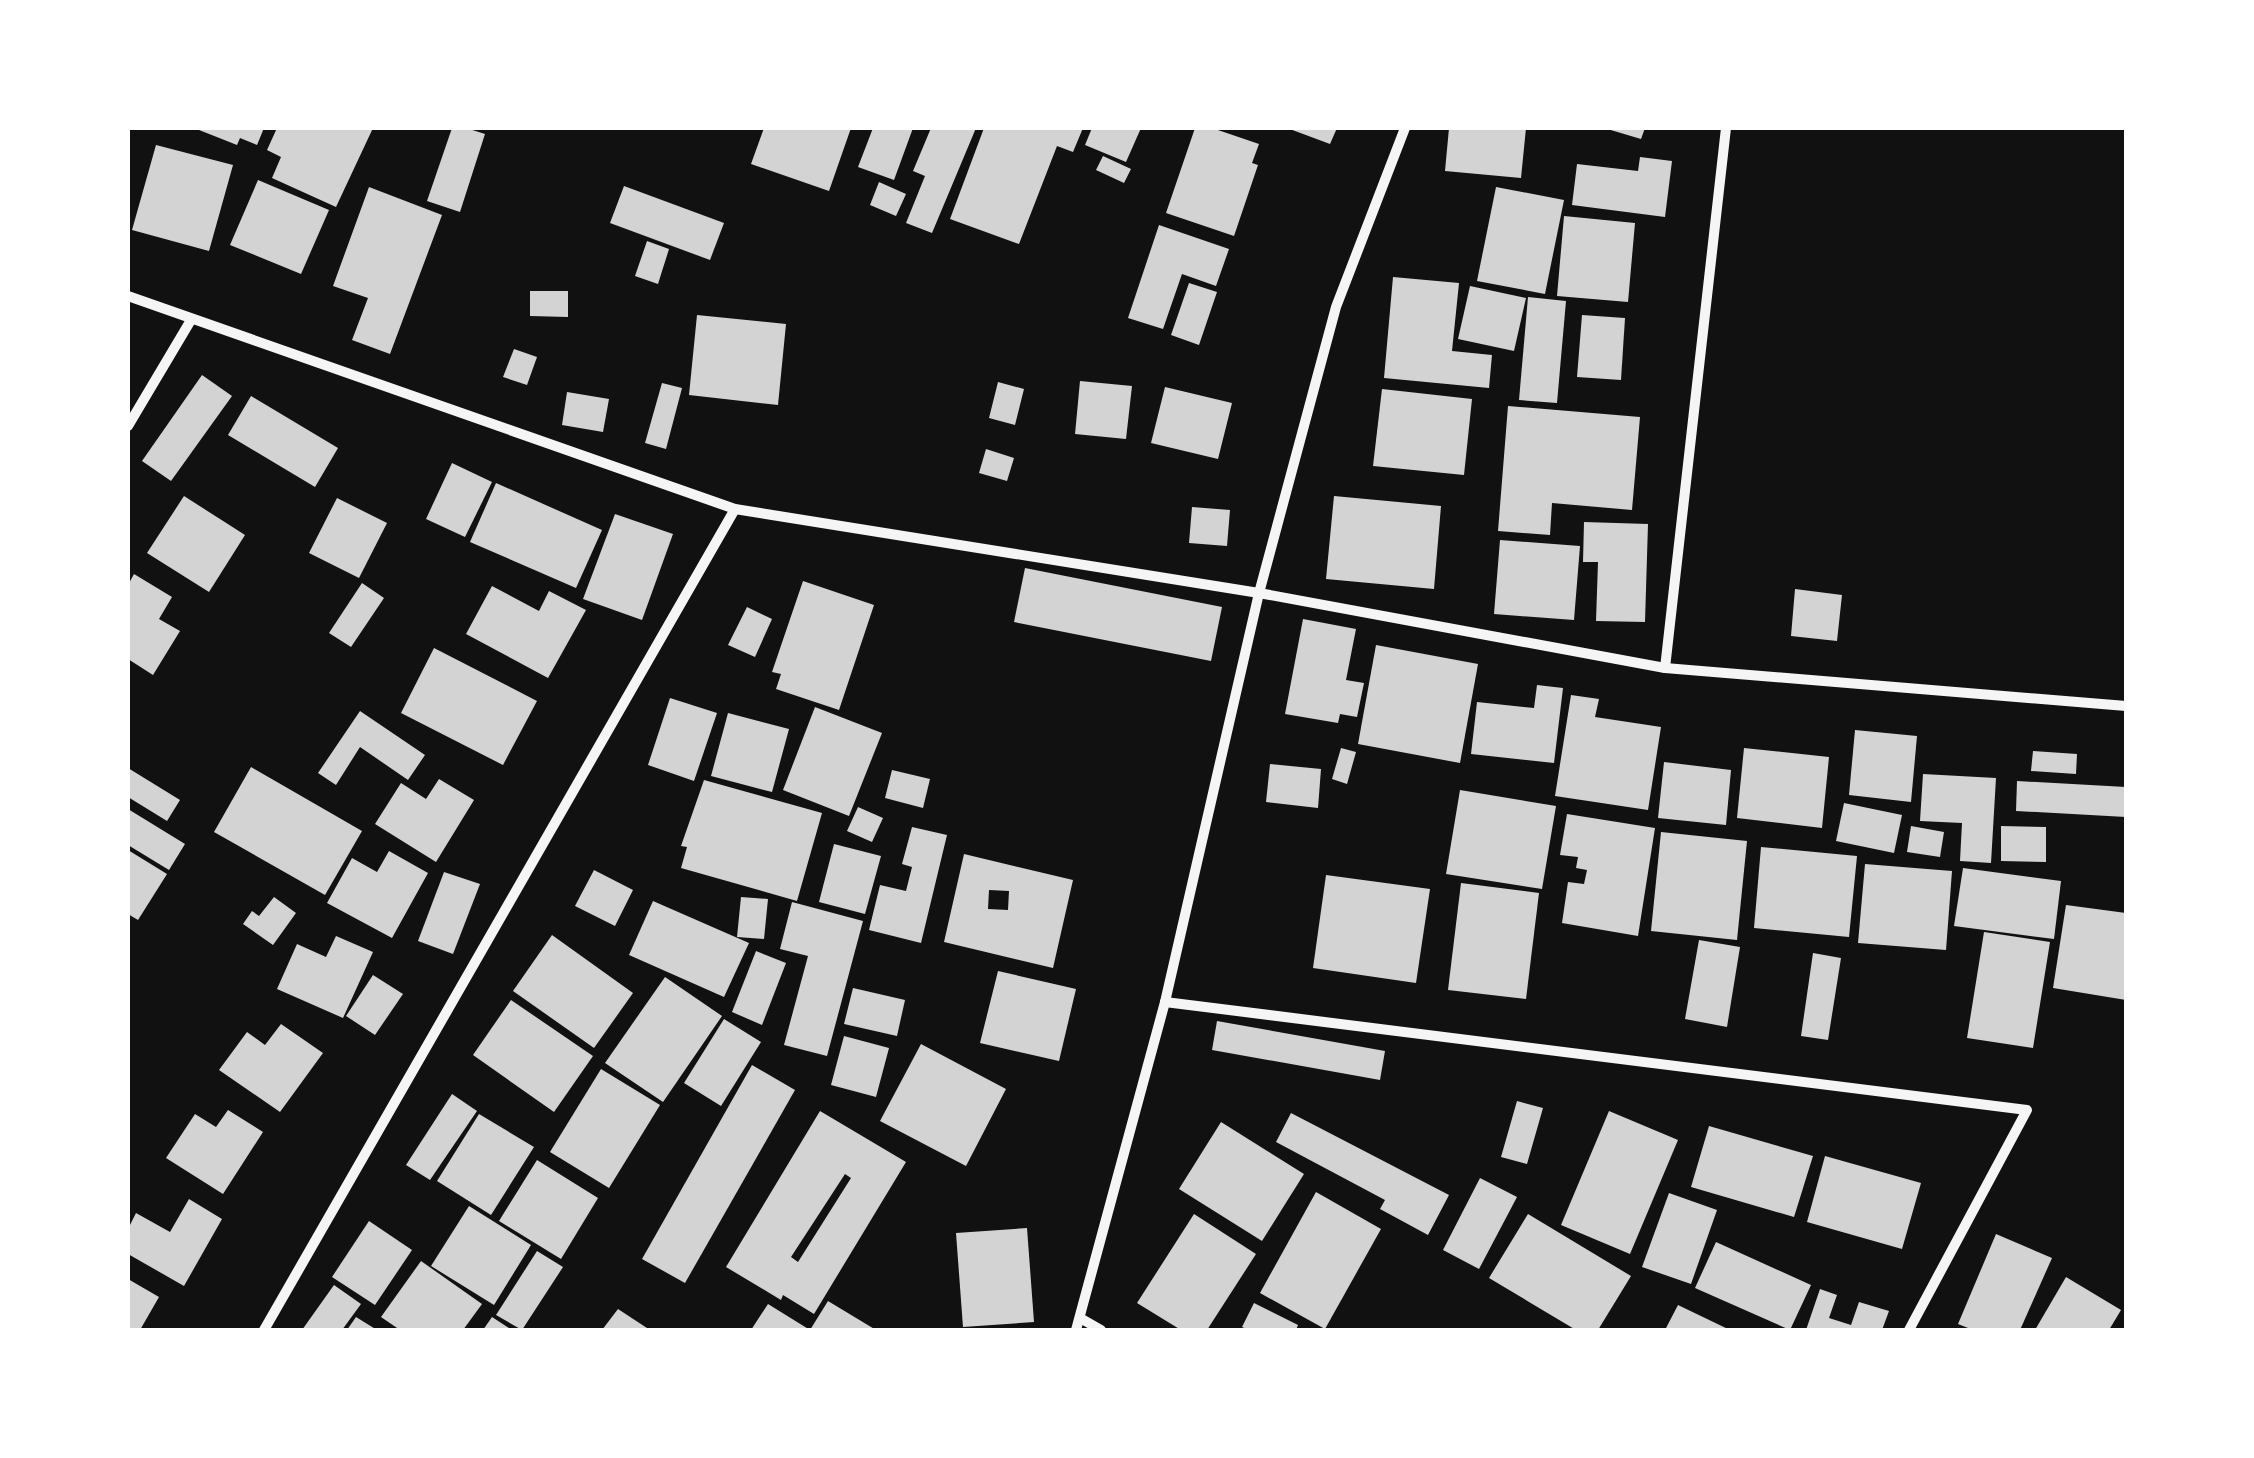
<svg xmlns="http://www.w3.org/2000/svg" width="2254" height="1458" font-family="'Exo 2',sans-serif">
  <rect width="100%" height="100%" fill="#111"/>
  <!-- building -->
  <g fill="#d3d3d3" fill-rule="evenodd">
    <path d="M194 128H264L257 145 240 138 237 145Z"/>
    <path d="M277 128H373L336 207 272 178 281 157 267 150Z"/>
    <path d="M452 128H466L485 134 460 212 427 201Z"/>
    <path d="M764 128H851L829 191 751 164Z"/>
    <path d="M873 128H913L894 180 858 167Z"/>
    <path d="M931 128H976L932 233 906 223 925 176 913 171Z"/>
    <path d="M984 128H1083L1073 152 1057 146 1019 244 950 219Z"/>
    <path d="M1092 128H1141L1126 162 1085 145Z"/>
    <path d="M1195 128H1212L1259 144 1252 163 1258 165 1234 236 1166 213Z"/>
    <path d="M1287 128H1337L1330 144Z"/>
    <path d="M1449 128H1526L1521 178 1445 171Z"/>
    <path d="M1604 128H1645L1641 139Z"/>
    <path d="M156 145 233 165 209 251 132 230Z"/>
    <path d="M1103 156 1131 169 1124 183 1096 170Z"/>
    <path d="M1640 157 1672 161 1665 217 1572 205 1577 164 1638 171Z"/>
    <path d="M258 180 329 210 301 274 230 245Z"/>
    <path d="M879 182 906 194 896 216 870 205Z"/>
    <path d="M624 186 724 223 710 260 610 223Z"/>
    <path d="M369 187 442 215 390 354 352 340 368 298 333 286Z"/>
    <path d="M1496 187 1564 200 1545 294 1477 281Z"/>
    <path d="M1564 216 1635 223 1628 302 1557 296Z"/>
    <path d="M1159 225 1229 249 1216 286 1182 274 1163 329 1128 318Z"/>
    <path d="M647 241 669 249 658 284 635 276Z"/>
    <path d="M1393 277 1459 283 1452 351 1492 355 1489 388 1384 378Z"/>
    <path d="M1189 283 1217 292 1199 345 1171 335Z"/>
    <path d="M1470 286 1526 298 1514 351 1458 339Z"/>
    <path d="M530 291H568V317L530 316Z"/>
    <path d="M1528 297 1566 301 1557 403 1519 400Z"/>
    <path d="M697 315 786 324 778 405 689 395Z"/>
    <path d="M1582 315 1625 318 1621 380 1577 377Z"/>
    <path d="M514 349 537 357 527 385 503 377Z"/>
    <path d="M202 375 232 396 171 481 142 461Z"/>
    <path d="M1080 381 1132 386 1126 439 1075 434Z"/>
    <path d="M998 382 1024 389 1015 425 989 418Z"/>
    <path d="M662 383 682 388 666 449 645 443Z"/>
    <path d="M1165 387 1232 403 1218 459 1151 443Z"/>
    <path d="M1382 389 1472 399 1464 475 1373 466Z"/>
    <path d="M567 392 609 399 603 432 562 425Z"/>
    <path d="M251 396 338 448 315 487 228 435Z"/>
    <path d="M1508 406 1640 417 1632 510 1552 503 1550 535 1498 531Z"/>
    <path d="M986 449 1014 458 1007 481 979 473Z"/>
    <path d="M452 463 492 482 465 537 426 519Z"/>
    <path d="M496 483 602 530 576 588 470 542Z"/>
    <path d="M184 496 245 535 209 592 147 553Z"/>
    <path d="M1334 496 1441 506 1434 589 1326 579Z"/>
    <path d="M337 498 387 523 359 578 309 553Z"/>
    <path d="M1192 507 1230 510 1227 546 1189 543Z"/>
    <path d="M615 514 673 534 642 620 583 599Z"/>
    <path d="M1584 522 1648 524 1645 622 1596 621 1598 562H1583Z"/>
    <path d="M1500 540 1580 546 1574 620 1494 614Z"/>
    <path d="M1025 568 1222 607 1211 661 1014 622Z"/>
    <path d="M134 574 172 597 159 619 180 631 153 675 128 659V585Z"/>
    <path d="M803 581 874 605 839 710 776 689 781 674 772 672Z"/>
    <path d="M362 583 384 598 351 647 329 633Z"/>
    <path d="M492 586 539 611 549 591 586 610 548 678 466 634Z"/>
    <path d="M1795 589 1842 595 1837 641 1791 636Z"/>
    <path d="M747 607 772 619 755 657 728 645Z"/>
    <path d="M1303 619 1356 629 1346 680 1364 683 1357 717 1340 714 1338 723 1285 714Z"/>
    <path d="M1376 645 1478 664 1460 763 1358 744Z"/>
    <path d="M434 648 537 701 503 765 401 713Z"/>
    <path d="M1537 685 1563 688 1554 763 1471 754 1477 702 1534 708Z"/>
    <path d="M1571 695 1599 699 1595 717 1661 727 1648 810 1555 796Z"/>
    <path d="M670 698 717 713 694 781 648 765Z"/>
    <path d="M815 707 882 733 849 816 783 790Z"/>
    <path d="M360 711 425 755 408 780 360 747 336 785 318 773Z"/>
    <path d="M728 713 789 729 772 792 711 776Z"/>
    <path d="M1855 730 1917 736 1911 802 1849 795Z"/>
    <path d="M1341 748 1356 752 1347 784 1332 779Z"/>
    <path d="M1744 748 1829 757 1822 828 1737 818Z"/>
    <path d="M2033 751 2077 754 2076 774 2031 771Z"/>
    <path d="M1664 762 1731 770 1726 825 1658 818Z"/>
    <path d="M1270 764 1321 769 1318 808 1266 802Z"/>
    <path d="M251 767 362 831 325 895 214 832Z"/>
    <path d="M128 768 180 800 167 821 128 797Z"/>
    <path d="M892 770 930 779 923 808 885 798Z"/>
    <path d="M1923 774 1996 778 1991 863 1960 861 1962 823 1920 821Z"/>
    <path d="M439 779 474 800 436 862 375 824 401 783 426 799Z"/>
    <path d="M704 780 822 813 797 901 681 868 687 847 681 846Z"/>
    <path d="M2017 781 2126 787V817L2016 811Z"/>
    <path d="M1460 790 1556 806 1542 889 1446 874Z"/>
    <path d="M1844 803 1902 815 1894 853 1836 841Z"/>
    <path d="M858 807 883 818 872 842 847 831Z"/>
    <path d="M128 809 185 844 169 870 128 845Z"/>
    <path d="M1567 814 1655 828 1638 936 1562 923 1568 882 1584 884 1587 870 1576 868 1578 857 1560 855Z"/>
    <path d="M1911 826 1944 832 1940 857 1907 852Z"/>
    <path d="M2001 826 2046 827V862L2001 861Z"/>
    <path d="M912 827 947 835 921 943 869 930 880 885 906 891 912 867 902 864Z"/>
    <path d="M1661 832 1747 841 1737 940 1651 931Z"/>
    <path d="M834 844 881 856 865 914 819 902Z"/>
    <path d="M1761 847 1857 856 1849 937 1754 928Z"/>
    <path d="M128 850 167 874 138 920 128 914Z"/>
    <path d="M389 851 428 873 392 938 327 903 352 858 377 872Z"/>
    <path d="M964 854 1073 880 1053 968 944 942ZM989 890 1009 891 1008 910 988 909Z"/>
    <path d="M1865 864 1952 871 1946 950 1858 943Z"/>
    <path d="M1963 868 2061 881 2054 939 1954 926Z"/>
    <path d="M594 870 633 890 615 926 575 906Z"/>
    <path d="M444 872 480 884 453 954 418 941Z"/>
    <path d="M1326 875 1430 889 1416 983 1313 968Z"/>
    <path d="M1461 883 1539 893 1526 999 1448 990Z"/>
    <path d="M274 897 296 913 273 945 243 924 252 911 259 916Z"/>
    <path d="M741 897 768 899 764 939 737 937Z"/>
    <path d="M653 901 749 943 724 997 629 955Z"/>
    <path d="M792 902 863 921 827 1056 784 1045 808 956 780 949Z"/>
    <path d="M2066 905 2126 913V1000L2053 988Z"/>
    <path d="M1984 932 2050 942 2033 1048 1967 1038Z"/>
    <path d="M552 935 633 993 594 1048 513 991Z"/>
    <path d="M336 936 373 952 343 1018 277 989 297 944 326 957Z"/>
    <path d="M1699 940 1740 947 1727 1027 1685 1019Z"/>
    <path d="M756 951 786 963 762 1025 732 1012Z"/>
    <path d="M1813 953 1841 958 1828 1040 1801 1036Z"/>
    <path d="M998 971 1076 989 1059 1061 980 1043Z"/>
    <path d="M373 975 403 994 375 1035 346 1016Z"/>
    <path d="M665 977 722 1016 663 1102 605 1063Z"/>
    <path d="M853 988 905 1000 897 1036 844 1024Z"/>
    <path d="M511 1000 593 1056 554 1112 473 1055Z"/>
    <path d="M724 1019 761 1042 721 1106 684 1083Z"/>
    <path d="M1217 1021 1385 1051 1380 1080 1212 1050Z"/>
    <path d="M281 1024 323 1053 280 1112 219 1070 247 1032 265 1045Z"/>
    <path d="M844 1036 889 1048 876 1097 831 1085Z"/>
    <path d="M921 1044 1006 1089 966 1166 880 1121Z"/>
    <path d="M752 1065 795 1090 685 1283 642 1259Z"/>
    <path d="M601 1069 660 1105 609 1188 550 1152Z"/>
    <path d="M452 1094 477 1111 430 1180 406 1165Z"/>
    <path d="M1517 1101 1543 1108 1527 1164 1501 1157Z"/>
    <path d="M228 1110 263 1132 223 1194 166 1158 195 1114 216 1127Z"/>
    <path d="M820 1111 906 1162 814 1314 783 1295 781 1300 726 1267ZM845 1174 851 1178 798 1262 791 1257Z"/>
    <path d="M1609 1111 1678 1140 1630 1254 1561 1225Z"/>
    <path d="M1291 1113 1449 1195 1428 1235 1380 1209 1385 1200 1276 1142Z"/>
    <path d="M479 1114 534 1147 491 1215 437 1181Z"/>
    <path d="M1221 1122 1304 1174 1262 1241 1179 1189Z"/>
    <path d="M1709 1126 1813 1156 1794 1217 1691 1187Z"/>
    <path d="M1825 1156 1921 1183 1902 1249 1807 1222Z"/>
    <path d="M537 1160 598 1198 561 1259 499 1221Z"/>
    <path d="M1480 1178 1517 1197 1479 1269 1443 1250Z"/>
    <path d="M1316 1192 1381 1229 1325 1329 1260 1293Z"/>
    <path d="M1669 1193 1717 1210 1691 1284 1642 1267Z"/>
    <path d="M189 1199 222 1219 184 1286 128 1254V1229L136 1213 170 1232Z"/>
    <path d="M469 1206 531 1245 494 1305 431 1266Z"/>
    <path d="M1194 1214 1256 1254 1207 1330H1181L1137 1303Z"/>
    <path d="M1528 1214 1631 1276 1598 1330H1576L1489 1278Z"/>
    <path d="M369 1221 412 1250 375 1305 332 1277Z"/>
    <path d="M1027 1228 1034 1322 963 1327 956 1233Z"/>
    <path d="M1996 1234 2052 1258 2020 1330H1973L1958 1324Z"/>
    <path d="M1716 1242 1811 1285 1790 1330 1695 1288Z"/>
    <path d="M537 1251 563 1267 522 1330 496 1315Z"/>
    <path d="M421 1261 482 1304 463 1330H400L381 1317Z"/>
    <path d="M2066 1277 2121 1310 2109 1330H2035Z"/>
    <path d="M128 1279 159 1297 140 1330H128Z"/>
    <path d="M334 1285 361 1304 342 1330H302Z"/>
    <path d="M1820 1289 1837 1295 1829 1318 1851 1325 1859 1302 1889 1311 1882 1330H1806Z"/>
    <path d="M828 1301 876 1330H751L768 1304 810 1330Z"/>
    <path d="M1254 1303 1298 1325 1296 1330H1249L1242 1327Z"/>
    <path d="M1678 1305 1730 1330H1665Z"/>
    <path d="M618 1309 650 1330H602Z"/>
    <path d="M356 1317 377 1330H347Z"/>
    <path d="M492 1317 512 1330H483Z"/>
  </g>
  <g fill="none" stroke-linecap="round" stroke-linejoin="round">
    <!-- minor -->
    <g stroke="#f5f5f5" stroke-width="10">
      <path d="M128 296 735 509 1259 593 1665 668 2126 706"/>
      <path d="M128 426 191 320"/>
      <path d="M1665 668 1726 128"/>
      <path d="M1165 1002 2027 1110 1909 1330"/>
      <path d="M1080 1318 1101 1330"/>
      <path d="M264 1330 735 509"/>
      <path d="M1076 1330 1165 1002 1259 593 1336 307 1405 128"/>
    </g>
  </g>
  <!-- border -->
  <rect width="2254" height="1458" fill="none" stroke="#ffffff" stroke-width="260"/>
</svg>
